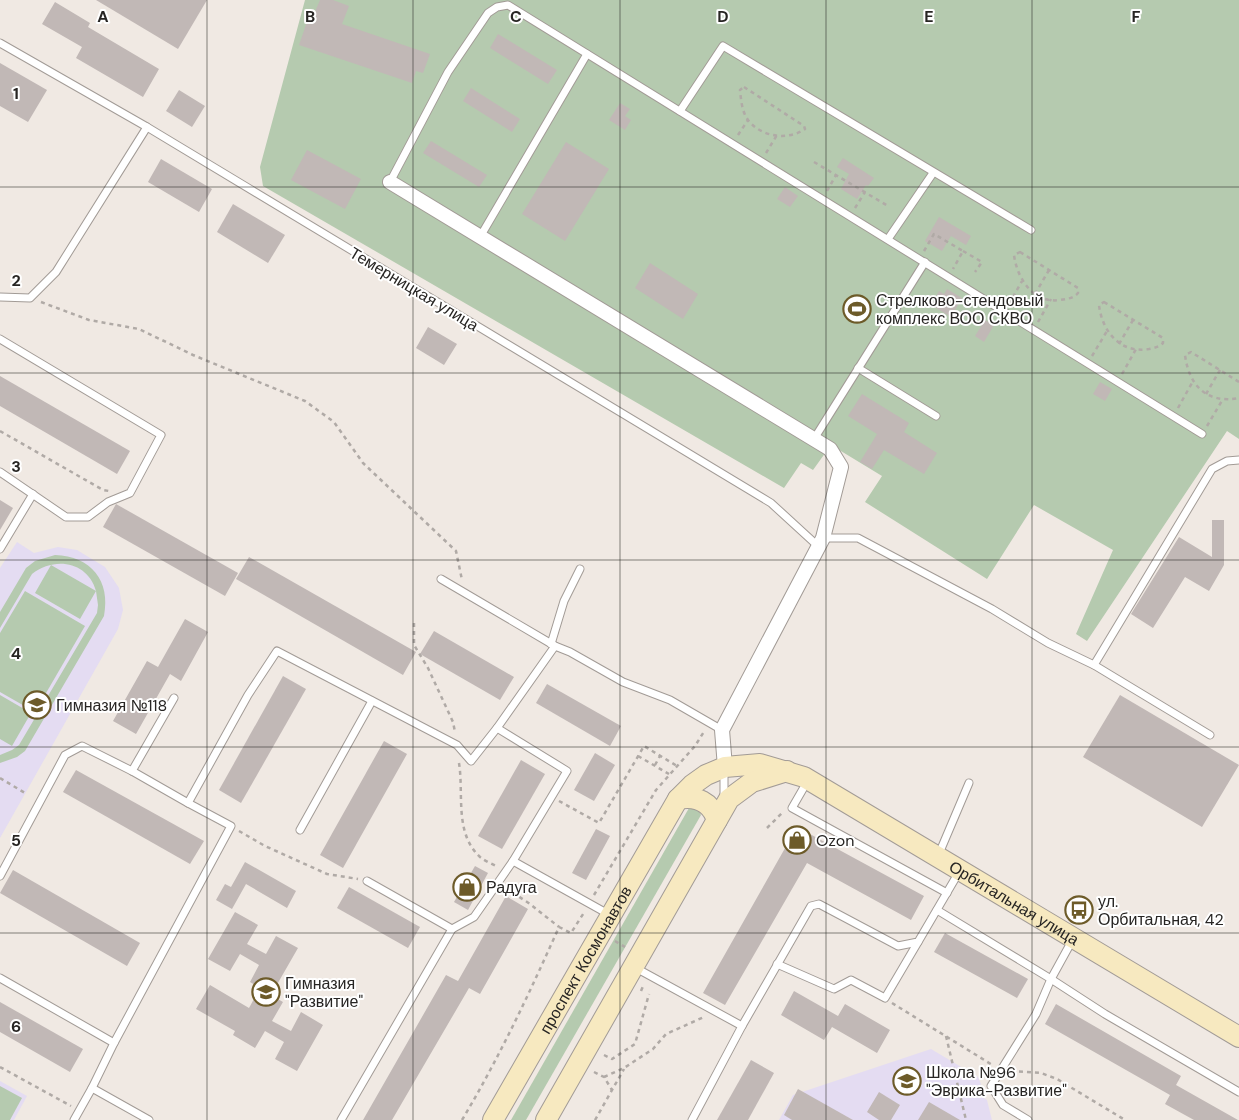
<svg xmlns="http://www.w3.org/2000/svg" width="1239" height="1120" font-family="'DM Sans',sans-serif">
  <rect width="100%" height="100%" fill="#f0e9e3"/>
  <!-- education -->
  <g fill="#e4dcf2">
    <path d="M17 542 34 553 58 547 77 550 105 567 119 588 123 610 118 629 0 838V568Z"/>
    <path d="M931 1049 978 1077 981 1084 976 1093 987 1100 992 1120H779L793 1095Z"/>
    <path d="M0 1081 27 1096 14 1120H0Z"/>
  </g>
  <!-- green -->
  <g fill="#b5caaf">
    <path d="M305 0H1239V439L1227 431 1087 641 1076 634 1113 550 1034 505 987 579 865 502 882 476 831 445 813 470 801 463 784 488 263 186 260 167Z"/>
    <path d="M55 555C91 556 111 581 104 616L25 751 17 757 0 763V755L12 750 19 745 97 613 98 605 96 591 80 619 35 593 51 565 96 591C88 562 55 556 32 574L0 628V612L26 568 35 561Z"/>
    <path d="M25 591 85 626 35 712 0 692V633Z"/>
    <path d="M0 695 31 713 12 746 0 739Z"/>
    <path d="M689 808 698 810 701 815 526 1120H511Z"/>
    <path d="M0 1086 22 1098 10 1120H0Z"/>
  </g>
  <!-- building -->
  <g fill="#c1b8b6">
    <path d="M96 0H207L178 49Z"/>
    <path d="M320 0H333L349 6 342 24 430 54 423 73 416 71 412 83 299 45 310 13 314 14Z"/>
    <path d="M55 2 90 23 88 27 159 69 143 97 76 58 82 47 42 24Z"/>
    <path d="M498 34 557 70 548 84 490 48Z"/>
    <path d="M0 63 47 90 28 122 0 106Z"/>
    <path d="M471 88 520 119 512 132 463 101Z"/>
    <path d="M179 90 205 106 192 127 166 111Z"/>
    <path d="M620 103 630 109 625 116 631 120 625 130 609 120Z"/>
    <path d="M431 141 487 175 479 187 423 153Z"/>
    <path d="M566 142 609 169 565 241 522 214Z"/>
    <path d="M307 150 361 179 345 209 291 180Z"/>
    <path d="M843 158 874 178 868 186 866 185 857 199 841 189 849 174 837 167Z"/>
    <path d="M161 159 212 189 199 212 148 182Z"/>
    <path d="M785 187 798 196 790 207 777 199Z"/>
    <path d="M233 204 285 235 268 263 217 232Z"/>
    <path d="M939 217 971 236 966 245 951 236 942 251 925 241Z"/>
    <path d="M650 263 698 294 683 319 635 288Z"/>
    <path d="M947 289 962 298 951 317 931 305 939 291 944 294Z"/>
    <path d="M985 320 994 325 984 342 975 336Z"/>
    <path d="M428 327 457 344 444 365 416 348Z"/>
    <path d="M0 376 130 451 117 474 0 406Z"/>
    <path d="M1100 382 1112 389 1105 401 1093 394Z"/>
    <path d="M862 394 909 423 904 432 937 453 924 474 884 450 872 469 860 462 877 434 848 416Z"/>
    <path d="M0 500 13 508 0 530Z"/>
    <path d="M116 504 238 573 225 596 103 527Z"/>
    <path d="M1212 520H1224V565L1209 591 1185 577 1153 628 1131 614 1179 537 1212 557Z"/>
    <path d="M249 557 416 652 403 675 236 579Z"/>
    <path d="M185 619 208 632 181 681 170 674 136 734 113 721 147 661 158 667Z"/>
    <path d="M434 631 514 677 500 700 420 654Z"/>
    <path d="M283 676 306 689 241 803 219 790Z"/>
    <path d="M547 684 621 726 610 746 536 703Z"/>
    <path d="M1120 695 1239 765 1202 827 1083 757Z"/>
    <path d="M384 741 407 754 343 868 320 855Z"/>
    <path d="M595 753 615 765 594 801 574 790Z"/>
    <path d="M521 760 545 774 502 849 478 836Z"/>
    <path d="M76 770 204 841 190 864 63 792Z"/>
    <path d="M797 827 924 896 911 920 807 863 725 1005 703 993Z"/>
    <path d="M596 829 610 836 586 880 572 873Z"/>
    <path d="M245 862 296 891 287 908 246 884 232 909 216 900 225 884 231 887Z"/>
    <path d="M475 866 488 873 468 910 454 902Z"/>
    <path d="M13 870 140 943 127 966 0 893Z"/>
    <path d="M349 887 420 927 408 948 337 908Z"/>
    <path d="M506 896 528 909 480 994 469 988 392 1120H363L446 975 458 981Z"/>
    <path d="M235 912 258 925 247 944 266 954 276 936 298 948 271 995 283 1002 272 1021 291 1031 301 1012 323 1025 297 1071 275 1059 284 1042 265 1031 255 1048 233 1035 235 1031 196 1009 210 985 249 1008 260 988 250 982 259 965 240 954 230 971 208 959Z"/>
    <path d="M945 933 1028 979 1017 998 934 952Z"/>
    <path d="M794 991 838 1016 845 1004 890 1030 877 1053 832 1027 824 1040 781 1015Z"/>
    <path d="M0 1002 83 1049 70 1072 0 1032Z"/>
    <path d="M1056 1004 1181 1076 1176 1085 1238 1120H1194L1165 1104 1170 1095 1045 1024Z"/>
    <path d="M751 1060 774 1073 748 1120H717Z"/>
    <path d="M798 1089 853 1120H792L784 1115Z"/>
    <path d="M879 1092 900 1105 891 1120H879L867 1112Z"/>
    <path d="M929 1102 960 1120H918Z"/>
  </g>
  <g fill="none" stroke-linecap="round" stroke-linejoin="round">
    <!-- service casing -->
    <g stroke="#a29b96" stroke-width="9">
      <g id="service">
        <path d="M0 43 147 127 771 503 819 547"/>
        <path d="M680 111 723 46 1031 230"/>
        <path d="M390 182 448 72 488 13 497 7 508 5 1202 434"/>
        <path d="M480 237 587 54"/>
        <path d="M888 239 933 173"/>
        <path d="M0 297 30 298 56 272 147 127"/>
        <path d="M0 339 161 435 130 493 108 502 88 517H66L0 472"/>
        <path d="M858 368 936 416"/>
        <path d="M814 439 925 262"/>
        <path d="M823 538H858L992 609 1048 643 1094 665 1210 735"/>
        <path d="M0 549 33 494"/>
        <path d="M441 579 555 646 570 652 623 682 670 700 722 730"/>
        <path d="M551 644 564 601 580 569"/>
        <path d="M1094 665 1212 469 1227 461 1239 460"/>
        <path d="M132 771 174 698"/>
        <path d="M807 782 792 808 947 893"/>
        <path d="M724 799V770"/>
        <path d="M300 830 372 701"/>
        <path d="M938 856 969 783"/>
        <path d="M513 861 567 771 497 728 555 646"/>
        <path d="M0 876 65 755 82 746 132 771 188 803"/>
        <path d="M367 881 452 929"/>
        <path d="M937 910 1051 979 1105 1014 1239 1092"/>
        <path d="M777 964 834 989 851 980 885 998 918 942"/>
        <path d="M634 967 742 1026 692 1120"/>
        <path d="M0 978 114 1043"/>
        <path d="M742 1026 811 906 819 904 898 946 918 942 959 872"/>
        <path d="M92 1088 114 1043 231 826 188 803 248 695 277 651 457 745 471 761 497 728"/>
        <path d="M74 1120 92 1088 149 1120"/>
        <path d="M341 1120 452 929 474 917 513 861 610 915"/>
        <path d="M1028 1120 1003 1105 991 1086 1036 1014 1051 979 1073 939"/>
      </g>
    </g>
    <!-- minor casing -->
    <g stroke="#a29b96" stroke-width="16">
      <path id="minor" d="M390 182 830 449 841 467 823 538 722 730 725 767"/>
    </g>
    <!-- secondary casing -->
    <g stroke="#a29b96" stroke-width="22">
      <g id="secondary">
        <path d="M678 799C697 795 711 802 717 820"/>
        <path id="s1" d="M493 1120 678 799 692 785 706 775 725 767 760 764 804 777 1239 1037"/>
        <path d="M546 1120 729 799 752 782 787 771"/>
      </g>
    </g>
    <!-- path -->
    <g stroke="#b0aaa6" stroke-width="2.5" stroke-dasharray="4 4" stroke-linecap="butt">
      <path d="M744 87 804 126 805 129C788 141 761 137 748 120 742 112 741 100 740 90Z"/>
      <path d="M738 135 748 120"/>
      <path d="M766 153 777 135"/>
      <path d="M814 162 888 206"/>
      <path d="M827 191 836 175"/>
      <path d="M855 208 865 192"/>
      <path d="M924 251 934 234 963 251 953 269"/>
      <path d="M963 251 982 262 975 272"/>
      <path d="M1020 252 1078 288V293C1074 298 1067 299 1060 300 1033 304 1017 278 1014 255Z"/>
      <path d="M1035 294 1049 270"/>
      <path d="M41 302 89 320 139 329 193 355 305 401 334 422 363 463 456 551 462 580"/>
      <path d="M1104 302 1163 338V343C1159 347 1154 348 1149 349 1120 354 1102 331 1099 305Z"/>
      <path d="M1009 304 1022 281"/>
      <path d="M1038 322 1051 299"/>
      <path d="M1119 344 1133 320"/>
      <path d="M1092 356 1107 331"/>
      <path d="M1122 374 1136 349"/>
      <path d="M1239 382 1191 352 1185 355C1189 386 1207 404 1239 398"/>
      <path d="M1206 394 1220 370"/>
      <path d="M1178 408 1193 381"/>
      <path d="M1207 426 1223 399"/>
      <path d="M0 431 103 490 109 491"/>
      <path d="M414 623V645L428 668 453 722 455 732"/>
      <path d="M638 756 669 774"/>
      <path d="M459 763C464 794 454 833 480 857 485 861 492 864 498 867"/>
      <path d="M655 765 660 756"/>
      <path d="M0 778 25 793"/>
      <path d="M559 801 599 823 644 746 677 766"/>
      <path d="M767 828 783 812"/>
      <path d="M239 831 265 846 327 874 358 879"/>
      <path d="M506 888 530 904 559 927"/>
      <path d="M594 895 656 790 695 746 705 730"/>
      <path d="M615 941 625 947"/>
      <path d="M641 991 644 984"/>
      <path d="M892 1003 994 1066"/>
      <path d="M946 1036 966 1120"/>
      <path d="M604 1055 612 1059 635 1044 649 994"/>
      <path d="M0 1067 71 1106"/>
      <path d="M1011 1071 1041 1073 1057 1079 1125 1120"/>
      <path d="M594 1072 604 1077 612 1090"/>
      <path d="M604 1077 624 1068 653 1049 666 1034 704 1017"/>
      <path d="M462 1120C499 1058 530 992 559 927L571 933 585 911"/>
      <path d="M595 1120 624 1069"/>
    </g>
    <!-- service -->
    <use href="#service" stroke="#fff" stroke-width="7"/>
    <!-- minor -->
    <use href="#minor" stroke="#fff" stroke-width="14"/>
    <!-- secondary -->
    <use href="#secondary" stroke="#f7e9c0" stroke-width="20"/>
  </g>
  <!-- grid -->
  <path fill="none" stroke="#272523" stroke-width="1" stroke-opacity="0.55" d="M207 0V1120M413 0V1120M620 0V1120M826 0V1120M1032 0V1120M0 187H1239M0 373H1239M0 560H1239M0 747H1239M0 933H1239"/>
  <!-- icons -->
  <defs>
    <g id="stadium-ring" transform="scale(1.4375)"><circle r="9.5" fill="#fff" stroke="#6d5b29" stroke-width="1.5"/><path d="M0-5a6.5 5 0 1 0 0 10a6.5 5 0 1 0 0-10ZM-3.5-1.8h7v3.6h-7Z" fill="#6d5b29"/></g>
    <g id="school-ring" transform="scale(1.4375)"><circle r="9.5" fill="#fff" stroke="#6d5b29" stroke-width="1.5"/><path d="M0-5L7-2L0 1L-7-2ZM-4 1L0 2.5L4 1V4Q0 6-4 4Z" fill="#6d5b29"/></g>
    <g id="shop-ring" transform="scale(1.4375)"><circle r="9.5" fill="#fff" stroke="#6d5b29" stroke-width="1.5"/><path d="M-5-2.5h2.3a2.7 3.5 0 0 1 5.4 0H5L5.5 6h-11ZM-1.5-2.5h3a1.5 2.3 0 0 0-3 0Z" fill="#6d5b29"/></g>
    <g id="bus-ring" transform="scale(1.4375)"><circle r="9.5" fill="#fff" stroke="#6d5b29" stroke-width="1.5"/><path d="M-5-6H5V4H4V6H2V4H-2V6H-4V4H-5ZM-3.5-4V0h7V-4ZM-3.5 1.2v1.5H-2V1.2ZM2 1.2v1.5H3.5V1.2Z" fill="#6d5b29"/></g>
  </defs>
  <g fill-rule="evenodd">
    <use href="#stadium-ring" x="857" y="309"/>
    <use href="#school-ring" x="37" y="705"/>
    <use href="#shop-ring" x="797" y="840"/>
    <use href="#shop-ring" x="467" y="887"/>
    <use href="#bus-ring" x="1079" y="910"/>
    <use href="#school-ring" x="266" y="992"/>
    <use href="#school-ring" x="907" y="1081"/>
  </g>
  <g text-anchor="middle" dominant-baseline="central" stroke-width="4" stroke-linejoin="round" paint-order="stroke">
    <!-- street labels -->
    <g font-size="16" fill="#272523" stroke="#fff">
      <text transform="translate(414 289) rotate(31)">Темерницкая улица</text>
      <text stroke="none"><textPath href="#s1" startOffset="754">Орбитальная улица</textPath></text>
      <text stroke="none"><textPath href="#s1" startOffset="185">проспект Космонавтов</textPath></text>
    </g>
    <!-- poi labels -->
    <g font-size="16" fill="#272523" stroke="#fff" text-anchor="start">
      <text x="876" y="300">Стрелково-стендовый<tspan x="876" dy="18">комплекс ВОО СКВО</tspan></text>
      <text x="56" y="705">Гимназия №118</text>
      <text x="816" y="840">Ozon</text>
      <text x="486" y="887">Радуга</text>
      <text x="1098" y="901">ул.<tspan x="1098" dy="18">Орбитальная, 42</tspan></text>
      <text x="285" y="983">Гимназия<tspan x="285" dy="18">"Развитие"</tspan></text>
      <text x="926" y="1072">Школа №96<tspan x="926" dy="18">"Эврика-Развитие"</tspan></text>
    </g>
  </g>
  <g font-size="16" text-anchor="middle" font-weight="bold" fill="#272523" stroke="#fff" stroke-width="4" stroke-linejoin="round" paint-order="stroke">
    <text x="103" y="22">A</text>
    <text x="310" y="22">B</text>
    <text x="516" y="22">C</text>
    <text x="723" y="22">D</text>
    <text x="929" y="22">E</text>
    <text x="1136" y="22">F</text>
    <text x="16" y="99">1</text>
    <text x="16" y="286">2</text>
    <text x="16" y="472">3</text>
    <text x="16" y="659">4</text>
    <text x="16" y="846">5</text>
    <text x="16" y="1032">6</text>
  </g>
</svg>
